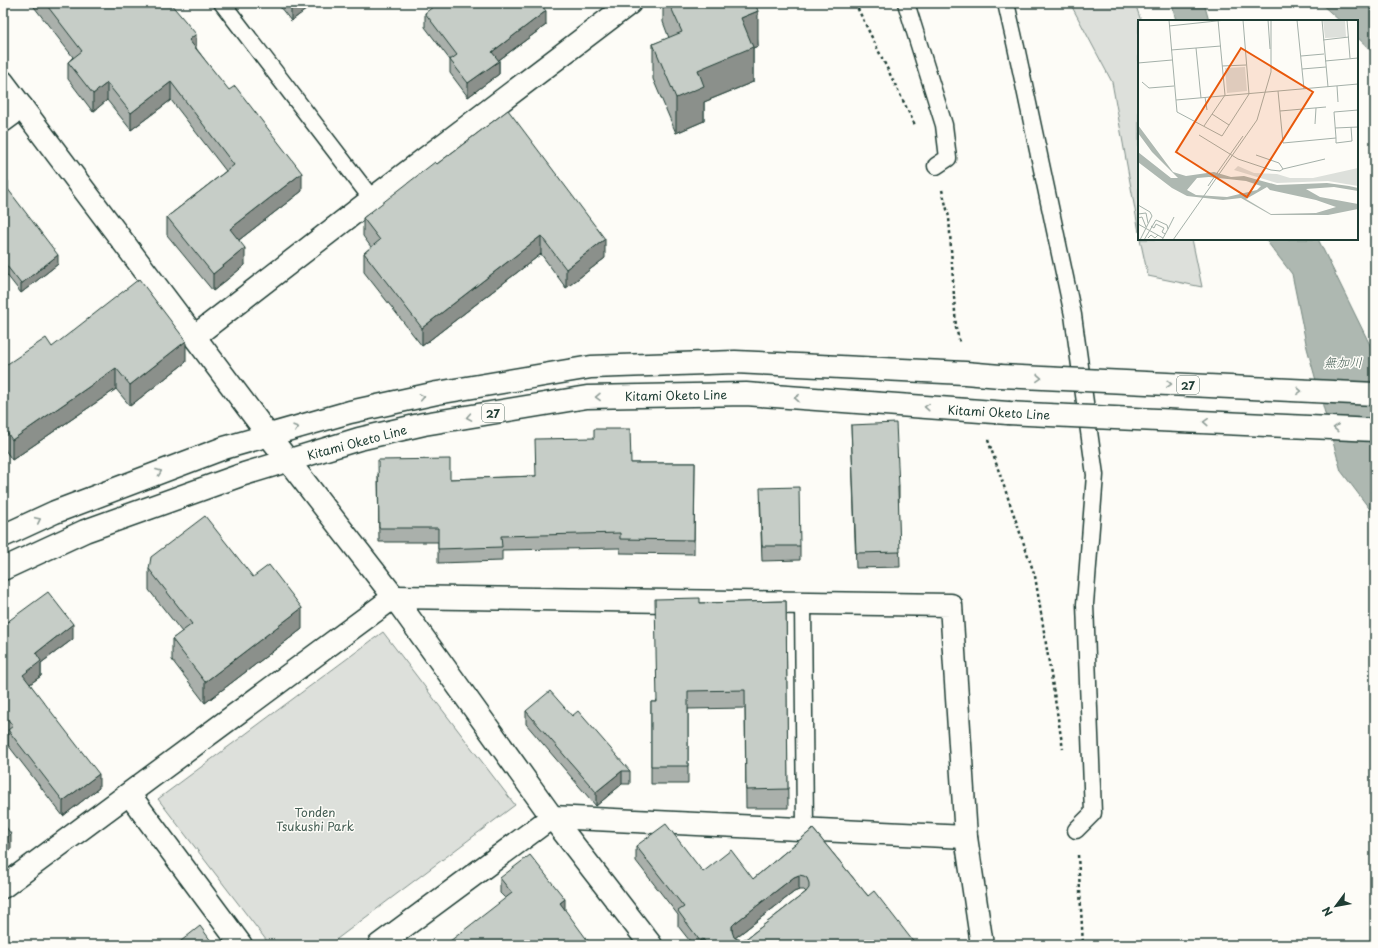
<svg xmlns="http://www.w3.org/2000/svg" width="1378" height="948" font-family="'Playpen Sans','Klee One',sans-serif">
  <rect width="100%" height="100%" fill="#fdfcf7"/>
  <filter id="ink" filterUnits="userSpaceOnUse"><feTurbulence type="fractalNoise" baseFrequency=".025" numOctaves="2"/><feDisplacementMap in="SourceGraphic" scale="8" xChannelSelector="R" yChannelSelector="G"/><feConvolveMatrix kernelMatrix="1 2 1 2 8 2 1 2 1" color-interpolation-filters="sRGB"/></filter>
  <g filter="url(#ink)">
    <!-- green -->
    <g fill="#dde0db" stroke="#7e8e88">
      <path d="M1070 3H1135L1141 21H1139V232L1112 82Z"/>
      <path d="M1140 239H1192L1202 287 1148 276Z"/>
      <path d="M383 632 515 805 329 945H270L158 799Z"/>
    </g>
    <!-- water -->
    <g fill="#aeb8b1" stroke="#75877f">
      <path d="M1172 3H1204L1209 21H1176Z"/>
      <path d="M1320 3H1375V54L1357 37V21H1340Z"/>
      <path d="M1265 239H1318L1375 355V516L1341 471 1307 348 1292 274Z"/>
    </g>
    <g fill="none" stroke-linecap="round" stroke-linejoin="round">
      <!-- service casing -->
      <g stroke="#1f3d34" stroke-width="19">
        <g id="service">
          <path d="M222 3 372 199"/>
          <path d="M906 3 944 125 948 158 936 166"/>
          <path d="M1006 3 1016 47 1073 315 1095 475 1085 604 1093 813 1076 830"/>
          <path d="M803 603 805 829"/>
        </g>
      </g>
      <!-- minor casing -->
      <g stroke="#1f3d34" stroke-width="25">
        <g id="minor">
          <path d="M3 82 269 436 394 597 552 817 651 945"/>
          <path d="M3 121 22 107"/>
          <path d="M195 336 372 199 630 3"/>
          <path d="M129 794 241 945"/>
          <path d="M3 887 394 597 951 605 966 837 982 945"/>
          <path d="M379 945 552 817 966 837"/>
        </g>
      </g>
      <!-- primary casing -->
      <g stroke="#1f3d34" stroke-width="25">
        <g id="primary">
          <path d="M3 536 55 512 224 448 350 412 437 393 591 367 735 362 965 373 1000 376"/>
          <path d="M3 569 85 531 244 474 359 439 424 424 587 397 746 394 1008 413"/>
        </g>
      </g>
      <!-- path -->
      <g stroke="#1f3d34" stroke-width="2.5" stroke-dasharray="3 3" stroke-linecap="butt">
        <path d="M855 3 915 125"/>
        <path d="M942 190 949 217 956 328 960 343"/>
        <path d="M988 440 1035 576 1063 749"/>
        <path d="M1078 855 1083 945"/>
      </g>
      <!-- service -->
      <use href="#service" stroke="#fdfcf7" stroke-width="16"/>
      <!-- minor -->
      <use href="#minor" stroke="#fdfcf7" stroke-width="22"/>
      <!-- primary -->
      <use href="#primary" stroke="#fdfcf7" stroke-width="22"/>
      <!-- primary-bridge casing -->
      <g stroke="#1f3d34" stroke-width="25" stroke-linecap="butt">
        <g id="primary-bridge">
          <path d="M1000 376 1375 394"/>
          <path d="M1008 413 1375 430"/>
        </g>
      </g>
      <!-- primary-bridge -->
      <use href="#primary-bridge" stroke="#fdfcf7" stroke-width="22"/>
    </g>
    <!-- wall -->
    <g fill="#aab0ab" stroke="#1f3d34" fill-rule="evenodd">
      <path d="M31 3H170L196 48 302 191 239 240 245 265 213 291 167 235V217L226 171 171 100 131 130 107 100 93 112 68 79V62L73 57Z"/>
      <path d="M277 3H315L291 21Z"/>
      <path d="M663 3H755L758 46 753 48V82L704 102V121L676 133 653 79V44L669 38 663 22Z"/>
      <path d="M541 4 546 25 499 60V74L468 97 450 73V60L425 27V13Z"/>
      <path d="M437 164 605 258 566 288 541 254 422 346 364 272V253L371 247 363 236V218Z"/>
      <path d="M3 175 8 190 58 264 21 293 3 270Z"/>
      <path d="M52 347 186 362 130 406 116 389 12 460 3 447V367Z"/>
      <path d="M851 425 899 487V502H898L900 567 856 568Z"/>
      <path d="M631 463H695L694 554 620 553V548L502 550V561L438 563V542H379L378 474 450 479 535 476Z"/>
      <path d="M760 502 800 546V560L762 561Z"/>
      <path d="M149 569 253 577 302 629 205 703 172 660V639L182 632 149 590Z"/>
      <path d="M786 601 788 808H746L745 708 688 709V784H651V702H656L700 603Z"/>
      <path d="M3 625 73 639 41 663V676L30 684 99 788 63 816 8 745V735L3 728Z"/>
      <path d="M526 711 572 716 630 771V784H622L596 806 526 724Z"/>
      <path d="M813 829 868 896 916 945H693L678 926V915L636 861V846L703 872 753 879ZM799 890H804L806 892 747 938 742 940 737 939 735 938 794 892Z"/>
      <path d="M500 878 565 910 505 898 500 893Z"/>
    </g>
    <!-- shaded-wall -->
    <g fill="#8b908b" stroke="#1f3d34">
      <path d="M291 3H315L291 21Z"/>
      <path d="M546 11V25L492 65V52Z"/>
      <path d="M758 11V46L753 48V82L704 102V121L676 133V98L698 70 741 18Z"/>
      <path d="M196 34V52L189 40Z"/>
      <path d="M499 61V74L468 97V83Z"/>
      <path d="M171 82V100L131 130V113Z"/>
      <path d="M107 83V100L93 112V94Z"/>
      <path d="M302 173V191L230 247V229Z"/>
      <path d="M8 181V190L4 184Z"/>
      <path d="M541 236V254L422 346V328Z"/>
      <path d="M605 239V258L566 288V269Z"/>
      <path d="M245 248V265L213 291V274Z"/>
      <path d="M58 255V264L21 293V284Z"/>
      <path d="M186 341V362L130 406V385Z"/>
      <path d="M116 368V389L12 460V440Z"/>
      <path d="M302 608V629L205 703V682Z"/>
      <path d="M73 624V639L41 663V676L23 689V675L36 653Z"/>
      <path d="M622 771V784L596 806V792Z"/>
      <path d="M99 774V788L63 816V801Z"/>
      <path d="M11 834V849L3 855V840Z"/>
      <path d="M799 875V890L794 892 735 938 732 941V926L735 923 794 877Z"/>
      <path d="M565 899V914L560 903Z"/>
      <path d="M703 939V945H700V941Z"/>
    </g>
    <!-- building -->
    <g fill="#c6cdc7" stroke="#1f3d34" fill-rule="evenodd">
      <path d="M45 3H170L196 34 189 40 229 90 235 86 302 173 230 229 245 248 213 274 167 217 234 165 171 82 131 113 107 83 93 94 68 62 82 51Z"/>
      <path d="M438 3H540L546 11 492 52 499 61 468 83 450 60 457 55 425 13Z"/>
      <path d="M669 3H755L758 11 741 18 753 47 698 70 704 86 676 98 653 44 682 32Z"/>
      <path d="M508 110 605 239 566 269 541 236 422 328 364 253 380 240 363 218 435 162 437 164Z"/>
      <path d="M3 175 8 181 4 184 58 255 21 284 3 261Z"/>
      <path d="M139 279 186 341 130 385 116 368 12 440 3 426V367L46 338 52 347Z"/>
      <path d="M896 423 899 487H898L900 552 856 553 851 425Z"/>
      <path d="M594 429H630L631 463H695L694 540 620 539V533L501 536 502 547 438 549V528H379L378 460 450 459V479L536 476 535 439 594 438Z"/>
      <path d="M799 487 800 546H762L760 488Z"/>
      <path d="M205 516 253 577 269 565 302 608 205 682 172 639 192 624 149 569 151 557Z"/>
      <path d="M48 592 73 624 36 653 41 661 23 675 99 774 63 801 8 730 13 726 3 713V625Z"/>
      <path d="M700 598V603L786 601 788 789 746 790 745 690 688 691V766H651V702H657L655 599Z"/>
      <path d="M550 691 572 716 578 711 630 771H622L596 792 526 711Z"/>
      <path d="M3 823 11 834 3 840Z"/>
      <path d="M666 824 703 872 731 850 753 879 813 829 868 896 874 891 916 945H708L703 939 700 941 678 911 684 907 636 846ZM799 875 804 876 807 878 809 883V888L806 892 747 938 742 940 737 939 734 937 732 931V926L735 923 794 877Z"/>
      <path d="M530 855 565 899 560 903 591 945H445L512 893 500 878Z"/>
      <path d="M200 926 214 945H176Z"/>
    </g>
    <!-- one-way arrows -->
    <defs><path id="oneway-chevron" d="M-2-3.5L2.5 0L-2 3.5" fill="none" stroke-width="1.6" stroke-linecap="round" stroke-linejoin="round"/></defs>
    <g stroke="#8e9c96">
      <use href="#oneway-chevron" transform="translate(1039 378) rotate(3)"/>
      <use href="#oneway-chevron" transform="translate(1169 384) rotate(3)"/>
      <use href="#oneway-chevron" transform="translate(1299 391) rotate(3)"/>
      <use href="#oneway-chevron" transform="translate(422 397) rotate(-12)"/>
      <use href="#oneway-chevron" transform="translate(598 397) rotate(179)"/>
      <use href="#oneway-chevron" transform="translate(797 398) rotate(-176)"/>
      <use href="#oneway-chevron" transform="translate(927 407) rotate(-176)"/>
      <use href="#oneway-chevron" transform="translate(469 417) rotate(170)"/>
      <use href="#oneway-chevron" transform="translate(1206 422) rotate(-177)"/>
      <use href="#oneway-chevron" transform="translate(296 428) rotate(-16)"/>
      <use href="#oneway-chevron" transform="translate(1336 428) rotate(-177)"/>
      <use href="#oneway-chevron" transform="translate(159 472) rotate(-21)"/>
      <use href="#oneway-chevron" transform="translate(38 520) rotate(-25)"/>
    </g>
  </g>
  <g text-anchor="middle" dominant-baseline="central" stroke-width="3" stroke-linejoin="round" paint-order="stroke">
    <!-- shield labels -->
    <g fill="#fdfcf7" stroke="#62766e" stroke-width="1">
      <rect x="1177" y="376" width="22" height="18" rx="3"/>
      <rect x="482" y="404" width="22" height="18" rx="3"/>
    </g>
    <g font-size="11" font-weight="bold" fill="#1f3d34">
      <text x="1188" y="385">27</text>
      <text x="493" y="413">27</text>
    </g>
    <!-- street labels -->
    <g font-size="12" fill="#1f3d34" stroke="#fdfcf7">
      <text transform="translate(676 395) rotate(-1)">Kitami Oketo Line</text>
      <text transform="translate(999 412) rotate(3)">Kitami Oketo Line</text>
      <text transform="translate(357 442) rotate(-15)">Kitami Oketo Line</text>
    </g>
    <!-- park labels -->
    <g font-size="12" fill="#455e55" stroke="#fdfcf7">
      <text x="315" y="812">Tonden<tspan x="315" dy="14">Tsukushi Park</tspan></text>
    </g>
    <!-- water labels -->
    <g font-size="13" font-style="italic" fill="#435c53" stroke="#fdfcf7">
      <text x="1343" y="361">無加川</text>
    </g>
  </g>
  <!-- overview -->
  <g transform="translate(1138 20)">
    <rect width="220" height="220" fill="#fdfcf7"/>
    <path d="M185 0H207L208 17 187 18ZM107 47 109 71 89 73 87 48ZM100 146 116 153 139 154 152 158H175L220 148V166L190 161 139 163 96 150Z" fill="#dde0db"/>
    <path d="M0 105 35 152 48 156 76 152 93 157 106 156 139 165 189 163 211 166 220 168V171L196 167 168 169 182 177 220 184V189L190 195H133L103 178 85 180 49 176 34 168 0 142V132L33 158H40L14 132 0 113ZM71 157 108 161 123 166 119 170 89 177 58 175 49 170 59 158ZM129 167 132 170 178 180 198 187 178 193 133 194 108 179Z" fill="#aeb8b1" fill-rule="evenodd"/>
    <path fill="none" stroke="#a4b0a9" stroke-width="1" d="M31 0 39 92 84 116 111 74 105 0M130 0 132 29M159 0 166 69M184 0 190 67M209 0 212 38M31 6 88 0M185 20 211 17M58 28 63 78M33 30 83 26M163 36 186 34M187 41 220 38M0 43 34 40M84 46 108 45M164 49 188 47M4 62 11 68 36 66M199 66 200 82M140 71 145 123 198 118 196 92 220 90M67 77 69 90M38 80 220 64M142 91 188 87M74 94 91 105M177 104 178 88M66 106 87 75 80 0M197 108 220 107M61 115 100 139 133 150 142 151 145 149 141 143 118 135M198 118V123L214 121 213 107M145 149 187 139M70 166 105 116M0 185 12 192 14 196 2 220M0 194 8 193 10 203M0 198 4 197 8 207M0 204 25 218M13 206 16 208 18 204 26 208 24 212 27 214M30 209 36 197M10 218 13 215 17 218 20 215M6 220 18 200 29 205 30 209 24 220M35 220 119 100 133 52V0"/>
    <path fill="#e8590c" fill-opacity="0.15" stroke="#e8590c" stroke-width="2" d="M103 28 175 72 109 177 38 132Z"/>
    <rect width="220" height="220" fill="none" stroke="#1f3d34" stroke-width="2"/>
  </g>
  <!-- margin -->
  <rect width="1378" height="948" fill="none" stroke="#fdfcf7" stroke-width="16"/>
  <rect x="8" y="8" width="1362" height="932" fill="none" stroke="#1f3d34" stroke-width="1.5" filter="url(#ink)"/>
  <!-- north arrow -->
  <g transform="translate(1336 906) rotate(238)" stroke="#fdfcf7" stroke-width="3" paint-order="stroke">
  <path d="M0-3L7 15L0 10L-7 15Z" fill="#1f3d34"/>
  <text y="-6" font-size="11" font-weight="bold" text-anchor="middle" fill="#1f3d34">N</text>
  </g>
</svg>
